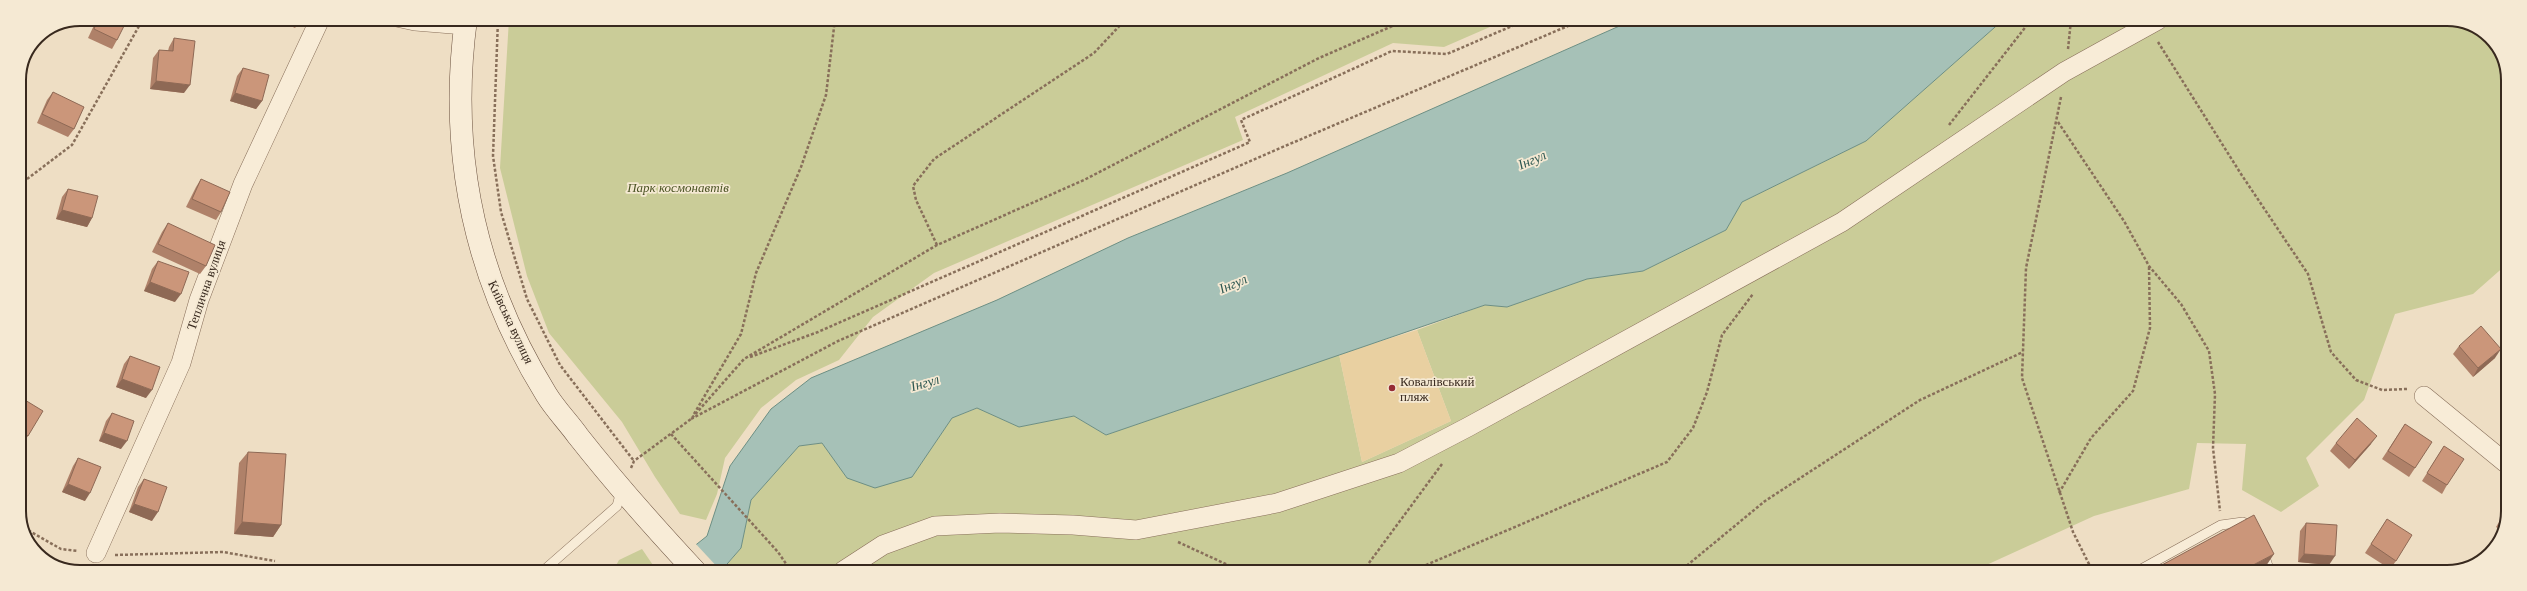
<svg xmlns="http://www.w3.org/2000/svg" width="2527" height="591" font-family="'Times New Roman',serif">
  <rect width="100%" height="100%" fill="#eedec4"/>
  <!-- green -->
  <g fill="#cacc98">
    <path d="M509 19 1506 20 1444 47 1393 43 1235 117 1243 140 934 273 873 317 839 360 796 380 761 408 725 458 717 494 706 520 680 514 655 477 622 422 549 333 527 276 500 168Z"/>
    <path d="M2003 20H2459L2493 40 2508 76 2507 264 2473 294 2395 314 2364 400 2306 458 2319 486 2281 512 2242 490 2246 444 2197 443 2189 489 2094 516 1982 567 1981 572 732 571 726 566 741 548 751 500 799 446 822 443 847 478 912 477 952 418 978 408 1019 427 1074 416 1106 435 1339 354 1362 462 1451 421 1417 330 1485 305 1507 307 1587 279 1643 271 1726 230 1742 202 1866 141Z"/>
    <path d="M642 549 657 571H613L619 560Z"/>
  </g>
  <!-- sand -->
  <path fill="#e9d0a1" d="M1417 330 1451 421 1362 462 1339 354Z"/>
  <!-- water -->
  <path fill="#a6c1b7" stroke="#6d8f84" d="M1633 20H2003L1866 141 1742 202 1726 230 1643 271 1587 279 1507 307 1485 305 1106 435 1074 416 1019 427 977 408 952 418 912 477 875 488 847 478 822 443 799 446 751 500 741 548 721 571H663L707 536 730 466 771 409 811 378 997 300 1128 238 1287 173Z"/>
  <!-- pier -->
  <path fill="#eedec4" d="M695 543 721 571H667L664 568Z"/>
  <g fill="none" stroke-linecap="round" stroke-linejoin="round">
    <!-- lane casing -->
    <g stroke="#886f5a" stroke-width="10">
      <g id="lane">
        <path d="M383 19 415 26 464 30"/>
        <path d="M2264 554 2270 572"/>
        <path d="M543 571 617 506 621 491"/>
        <path d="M2136 572 2221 525 2243 522 2253 528"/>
      </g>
    </g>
    <!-- street casing -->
    <g stroke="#886f5a" stroke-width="20">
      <g id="street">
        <path d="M2424 396 2507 464"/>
        <path d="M96 553 181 363 199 300 243 184 320 19"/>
        <path d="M843 571 883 545 935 526 1000 523 1073 525 1136 530 1277 503 1399 463 1468 427 1842 222 2064 72 2158 20"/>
      </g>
    </g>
    <!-- secondary casing -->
    <g stroke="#6a503e" stroke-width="23">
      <path id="secondary" d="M466 19C448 153 475 279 546 394 555 409 568 422 578 436 615 483 654 527 695 571"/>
    </g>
    <!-- path -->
    <g stroke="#886f5a" stroke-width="2.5" stroke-dasharray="3 2" stroke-linecap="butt">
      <path d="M498 19 493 156 501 212 527 299 560 365 634 461"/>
      <path d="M2158 42 2241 174 2308 274 2331 352 2356 380 2382 390 2407 389"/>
      <path d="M2068 49 2071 20"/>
      <path d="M2061 97 2026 268 2022 378 2073 532 2093 572"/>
      <path d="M2058 122 2124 221 2149 266 2181 304 2209 351 2215 394 2213 448 2220 511"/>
      <path d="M1949 125 2031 20"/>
      <path d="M19 185 72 145 143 19"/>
      <path d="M937 245 916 200 913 186 934 159 1094 53 1125 20"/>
      <path d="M750 357 818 332 1250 142 1241 120 1392 51 1447 54 1526 20"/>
      <path d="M694 414 741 334 756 273 801 167 826 95 835 19"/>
      <path d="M691 419 838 341 1285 146 1582 20"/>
      <path d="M671 434 778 552 791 571"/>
      <path d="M631 468 634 461 691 419 744 359 937 245 1084 180 1319 58 1406 20"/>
      <path d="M2059 493 2091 438 2133 391 2150 328 2149 266"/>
      <path d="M24 528 61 549 78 551"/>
      <path d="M1178 542 1228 565 1233 571"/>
      <path d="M115 555 223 552 275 561"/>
      <path d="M1363 571 1442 464"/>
      <path d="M1412 571 1667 462 1693 428 1707 392 1722 335 1753 294"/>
      <path d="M1679 572 1765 501 1920 400 2023 352"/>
    </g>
    <!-- lane -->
    <use href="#lane" stroke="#f8ecd7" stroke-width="9"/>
    <!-- street -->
    <use href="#street" stroke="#f8ecd7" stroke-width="19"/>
    <!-- secondary -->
    <use href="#secondary" stroke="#f8ecd7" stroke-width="22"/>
  </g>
  <!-- wall -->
  <g fill="#af8169">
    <path d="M97 19H121L117 40 112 49 88 38Z"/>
    <path d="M276 19H302L295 28Z"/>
    <path d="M174 38 184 93 150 89 153 58 159 50 168 51 169 47Z"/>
    <path d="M243 68 262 101 256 109 230 101 237 76Z"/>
    <path d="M53 92 74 129 68 137 37 123 47 100Z"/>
    <path d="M201 179 221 212 216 220 186 207 196 187Z"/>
    <path d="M68 189 92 218 87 227 56 219 62 197Z"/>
    <path d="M168 223 206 266 200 274 152 252 162 232Z"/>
    <path d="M158 261 175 302 144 291 152 269Z"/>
    <path d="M2459 346 2495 358 2473 377 2453 354Z"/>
    <path d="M130 356 146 398 116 387 124 364Z"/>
    <path d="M19 398 28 436 22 444 19 442Z"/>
    <path d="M112 413 121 449 99 441 106 421Z"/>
    <path d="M2405 424 2415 468 2409 477 2382 459Z"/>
    <path d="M2336 443 2371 444 2349 469 2330 451Z"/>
    <path d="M2444 446 2447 485 2442 494 2422 481Z"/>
    <path d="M248 452 281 525 273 537 234 534 239 463Z"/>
    <path d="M78 458 85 501 62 492 73 466Z"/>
    <path d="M144 479 152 521 129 512 138 487Z"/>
    <path d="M2507 509V523L2502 531 2496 527Z"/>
    <path d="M2387 519 2396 561 2390 569 2365 553Z"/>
    <path d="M2306 523 2329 565 2298 562 2300 531Z"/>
  </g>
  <!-- shaded-wall -->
  <g fill="#8e6955">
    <path d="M156 81 190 85 184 93 150 89Z"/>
    <path d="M235 93 262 101 256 109 230 101Z"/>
    <path d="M62 210 92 218 87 227 56 219Z"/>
    <path d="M150 282 181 294 175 302 144 291Z"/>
    <path d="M2501 349 2495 358 2473 377 2478 368Z"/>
    <path d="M122 379 152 390 146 398 116 387Z"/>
    <path d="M104 433 127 441 121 449 99 441Z"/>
    <path d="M2377 436 2371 444 2349 469 2355 460Z"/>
    <path d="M68 484 90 493 85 501 62 492Z"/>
    <path d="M134 504 158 512 152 521 129 512Z"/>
    <path d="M242 522 281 525 273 537 234 534Z"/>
    <path d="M2274 554 2262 572H2240Z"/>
    <path d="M2304 554 2335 556 2329 565 2298 562Z"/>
  </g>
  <!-- building -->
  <g fill="#cb967a" stroke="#8e6955">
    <path d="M98 19H121L126 22 117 40 94 29Z"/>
    <path d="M174 38 195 41 190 85 156 81 159 50 173 51Z"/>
    <path d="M243 68 269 75 262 101 235 93Z"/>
    <path d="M53 92 84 107 74 129 42 114Z"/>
    <path d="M201 179 230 192 221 212 192 199Z"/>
    <path d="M68 189 98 196 92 218 62 210Z"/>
    <path d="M168 223 215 245 206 266 158 244Z"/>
    <path d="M158 261 189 272 181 294 150 282Z"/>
    <path d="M2481 326 2501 349 2478 368 2459 346Z"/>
    <path d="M130 356 160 367 152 390 122 379Z"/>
    <path d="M20 397 43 411 28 436 19 430V398Z"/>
    <path d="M112 413 134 421 127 441 104 433Z"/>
    <path d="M2357 418 2377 436 2355 460 2336 443Z"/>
    <path d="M2405 424 2432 442 2415 468 2388 451Z"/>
    <path d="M2444 446 2464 459 2447 485 2427 473Z"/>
    <path d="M248 452 286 454 281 525 242 522Z"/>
    <path d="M78 458 101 467 90 493 68 484Z"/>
    <path d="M144 479 167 487 158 512 134 504Z"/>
    <path d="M2507 510V522L2501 519Z"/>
    <path d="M2254 515 2274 554 2240 572H2149Z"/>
    <path d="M2387 519 2412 535 2396 561 2371 544Z"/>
    <path d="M2306 523 2337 525 2335 556 2304 554Z"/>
  </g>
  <!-- markers -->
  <circle fill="#962b34" stroke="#f5e9d3" stroke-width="1.5" cx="1392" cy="388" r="4"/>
  <g text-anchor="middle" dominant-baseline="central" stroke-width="3.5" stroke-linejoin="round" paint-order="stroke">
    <!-- park labels -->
    <g font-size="13" font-style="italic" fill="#4c5425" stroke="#f5e9d3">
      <text x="678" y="187">Парк космонавтів</text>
    </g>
    <!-- street labels -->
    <g font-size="13" fill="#38291e" stroke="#f5e9d3">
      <text transform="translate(206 285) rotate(-71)">Теплична вулиця</text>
      <text transform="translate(511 322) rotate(65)">Київська вулиця</text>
    </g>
    <!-- poi labels -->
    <g font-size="13" fill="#38291e" stroke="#f5e9d3" text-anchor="start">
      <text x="1400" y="381">Ковалівський<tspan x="1400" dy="15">пляж</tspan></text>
    </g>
    <!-- water labels -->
    <g font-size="14" font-style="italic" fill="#2e5852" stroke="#f5e9d3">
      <text transform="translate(1532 160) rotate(-23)">Інгул</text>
      <text transform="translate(1233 284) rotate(-23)">Інгул</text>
      <text transform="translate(925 383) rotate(-16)">Інгул</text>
    </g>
  </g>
  <!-- crop -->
  <path d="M0 0H2527V591H0ZM80 26H2447A54 54 0 0 1 2501 80V511A54 54 0 0 1 2447 565H80A54 54 0 0 1 26 511V80A54 54 0 0 1 80 26Z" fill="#f5e9d3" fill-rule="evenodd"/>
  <path fill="none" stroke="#38291e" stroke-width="2" d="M80 26H2447A54 54 0 0 1 2501 80V511A54 54 0 0 1 2447 565H80A54 54 0 0 1 26 511V80A54 54 0 0 1 80 26Z"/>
</svg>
